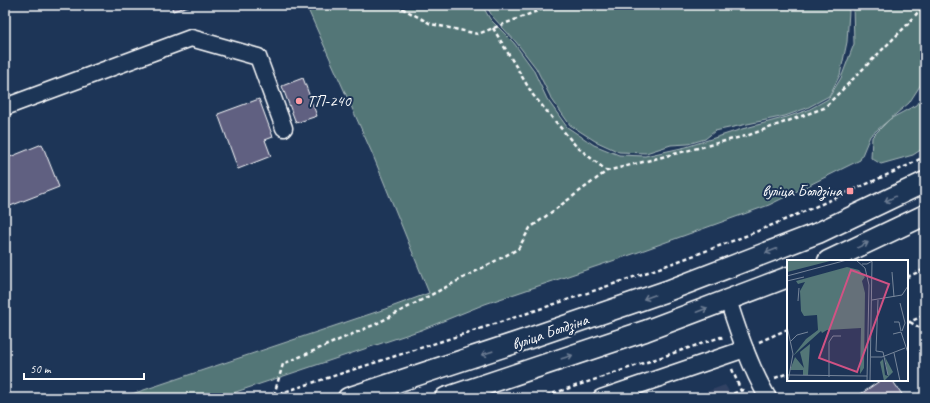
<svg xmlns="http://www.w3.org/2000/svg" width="930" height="403" font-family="Caveat,sans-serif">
  <rect width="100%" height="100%" fill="#1d3557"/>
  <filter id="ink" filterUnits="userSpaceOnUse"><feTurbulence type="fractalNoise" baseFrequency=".025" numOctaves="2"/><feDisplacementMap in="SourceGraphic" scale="8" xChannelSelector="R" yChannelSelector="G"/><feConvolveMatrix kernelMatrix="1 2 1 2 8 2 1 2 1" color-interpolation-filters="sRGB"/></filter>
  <g filter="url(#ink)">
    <!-- built -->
    <path fill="#314264" d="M725 385 733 398H690Z"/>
    <!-- green -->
    <g fill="#537677" stroke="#a9babb">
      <path d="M306 5H482L490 19 514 43 533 69 547 99 567 127 594 145 619 155 645 156 686 147 742 129 787 117 808 110 828 99 841 78 854 44 853 5H925V78L909 103 890 119 916 105 925 92V147L913 155 881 164 871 158 872 137 890 119 870 136 860 160 769 205 633 254 485 304 421 330 218 398H120L391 307 429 293 372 153Z"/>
      <path d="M486 5H847L849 11 847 42 840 75 829 96 807 108 785 116 715 131 705 139 688 144 671 145 646 153 619 152 595 141 570 125 551 98 536 68 516 42 492 16Z"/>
    </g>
    <!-- building -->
    <g fill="#616081" stroke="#fff">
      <path d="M171 5H188L189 6 173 11Z"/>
      <path d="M303 78 317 116 296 123 282 86Z"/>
      <path d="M259 99 273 137 265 140 271 156 238 169 218 114Z"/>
      <path d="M42 144 59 187 5 208V159Z"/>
      <path d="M881 380H892L904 397 855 398Z"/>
    </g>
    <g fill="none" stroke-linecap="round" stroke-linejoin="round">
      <!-- minor casing -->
      <g stroke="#fff" stroke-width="19">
        <g id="minor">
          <path d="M5 107 191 38 258 57 284 128"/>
          <path d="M728 300C739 334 750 367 768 398"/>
          <path d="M601 398 745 349"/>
        </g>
      </g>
      <!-- major casing -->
      <g stroke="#fff" stroke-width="23">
        <g id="major">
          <path d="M828 261 925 215"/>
          <path d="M348 398 521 341 667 291 818 233 925 182"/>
          <path d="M445 398 645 331 788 277"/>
        </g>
      </g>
      <!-- path -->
      <g stroke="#fff" stroke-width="2.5" stroke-dasharray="4 3" stroke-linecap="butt">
        <path d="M396 5 431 24 478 34 553 5"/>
        <path d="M493 28 533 95 576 146 607 171"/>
        <path d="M907 277 925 269"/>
        <path d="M910 322 925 331"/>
        <path d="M907 323 925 315"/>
        <path d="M759 342 788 329"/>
        <path d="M732 369 741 391"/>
        <path d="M775 378 788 373"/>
        <path d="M274 395 283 364 376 324 518 249 530 228 607 171 749 135 824 108 908 24 924 5"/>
        <path d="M266 398C427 345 590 296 748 235 802 213 856 189 909 165L925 156"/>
        <path d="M540 398 721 337 722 341"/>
        <path d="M720 398 746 389"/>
      </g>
      <!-- minor -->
      <use href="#minor" stroke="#1d3557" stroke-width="16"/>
      <!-- major -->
      <use href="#major" stroke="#1d3557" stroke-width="20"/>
    </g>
    <!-- one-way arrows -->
    <defs><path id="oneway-shaft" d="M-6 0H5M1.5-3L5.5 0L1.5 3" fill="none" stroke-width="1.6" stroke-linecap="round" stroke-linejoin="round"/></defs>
    <g stroke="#6c7c92">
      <use href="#oneway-shaft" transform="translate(890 199) rotate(154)"/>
      <use href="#oneway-shaft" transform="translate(863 245) rotate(-26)"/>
      <use href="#oneway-shaft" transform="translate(771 251) rotate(159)"/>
      <use href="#oneway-shaft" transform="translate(649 297) rotate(160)"/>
      <use href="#oneway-shaft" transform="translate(702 310) rotate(-21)"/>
      <use href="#oneway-shaft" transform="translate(487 353) rotate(162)"/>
      <use href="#oneway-shaft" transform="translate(567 357) rotate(-18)"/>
    </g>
  </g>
  <!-- markers -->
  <g fill="#ff9aa2" stroke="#1d3557" stroke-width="1.5">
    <circle cx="299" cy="101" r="4"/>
    <rect x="846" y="187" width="8" height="8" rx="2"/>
  </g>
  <g text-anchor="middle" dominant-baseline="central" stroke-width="4" stroke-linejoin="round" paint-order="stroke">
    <!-- poi labels -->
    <g font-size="16" fill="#fff" stroke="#1d3557" text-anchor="start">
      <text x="307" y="101">ТП-240</text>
      <text x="842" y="191" text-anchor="end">вуліца Болдзіна</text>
    </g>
    <!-- street labels -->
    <g font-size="16" fill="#fff" stroke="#1d3557">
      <text transform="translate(550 332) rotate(-19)">вуліца Болдзіна</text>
    </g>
  </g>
  <!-- overview -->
  <g transform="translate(787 260)">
    <rect width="121" height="121" fill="#1d3557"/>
    <path d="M0 0H47L0 12ZM60 7 72 10 78 17 75 21 78 33 77 108 73 114 74 68 40 70 35 73 34 71 6 96 19 79 31 70 30 55 17 56 14 51 13 31 18 22 11 24 9 21ZM23 84 21 115H16V110H3L8 97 17 108 13 92ZM98 97 106 112 97 121 93 102 96 99 98 115 101 116Z" fill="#537677"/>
    <path fill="none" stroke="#77869a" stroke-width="1" d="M69 0 78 8 82 25 80 121M75 4H80L87 0M105 12 107 37M0 16 60 0M0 21 17 17M85 40 115 35 121 26M91 40 89 91 96 92 101 115M11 41 12 28M113 43 118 63 115 71M107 62H112L114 71M0 66 6 94 1 121M106 74 114 72 121 93M4 81 10 75 21 72M107 93 113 121M84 97H95L118 88M0 115 80 116M42 117V82L46 76H54M83 121 85 2"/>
    <path fill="#d15284" fill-opacity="0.15" stroke="#d15284" stroke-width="2" d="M64 10 102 24 70 112 32 98Z"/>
    <rect width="121" height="121" fill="none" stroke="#fff" stroke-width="2"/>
  </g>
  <!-- margin -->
  <rect width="930" height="403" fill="none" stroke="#1d3557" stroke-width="20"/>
  <rect x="10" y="10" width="910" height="383" fill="none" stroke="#fff" stroke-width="1.5" filter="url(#ink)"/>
  <!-- scale -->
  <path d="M24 373v6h120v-6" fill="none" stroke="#ffffff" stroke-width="2"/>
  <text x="30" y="373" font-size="12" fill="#ffffff" stroke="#1d3557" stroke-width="3" paint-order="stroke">50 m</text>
</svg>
